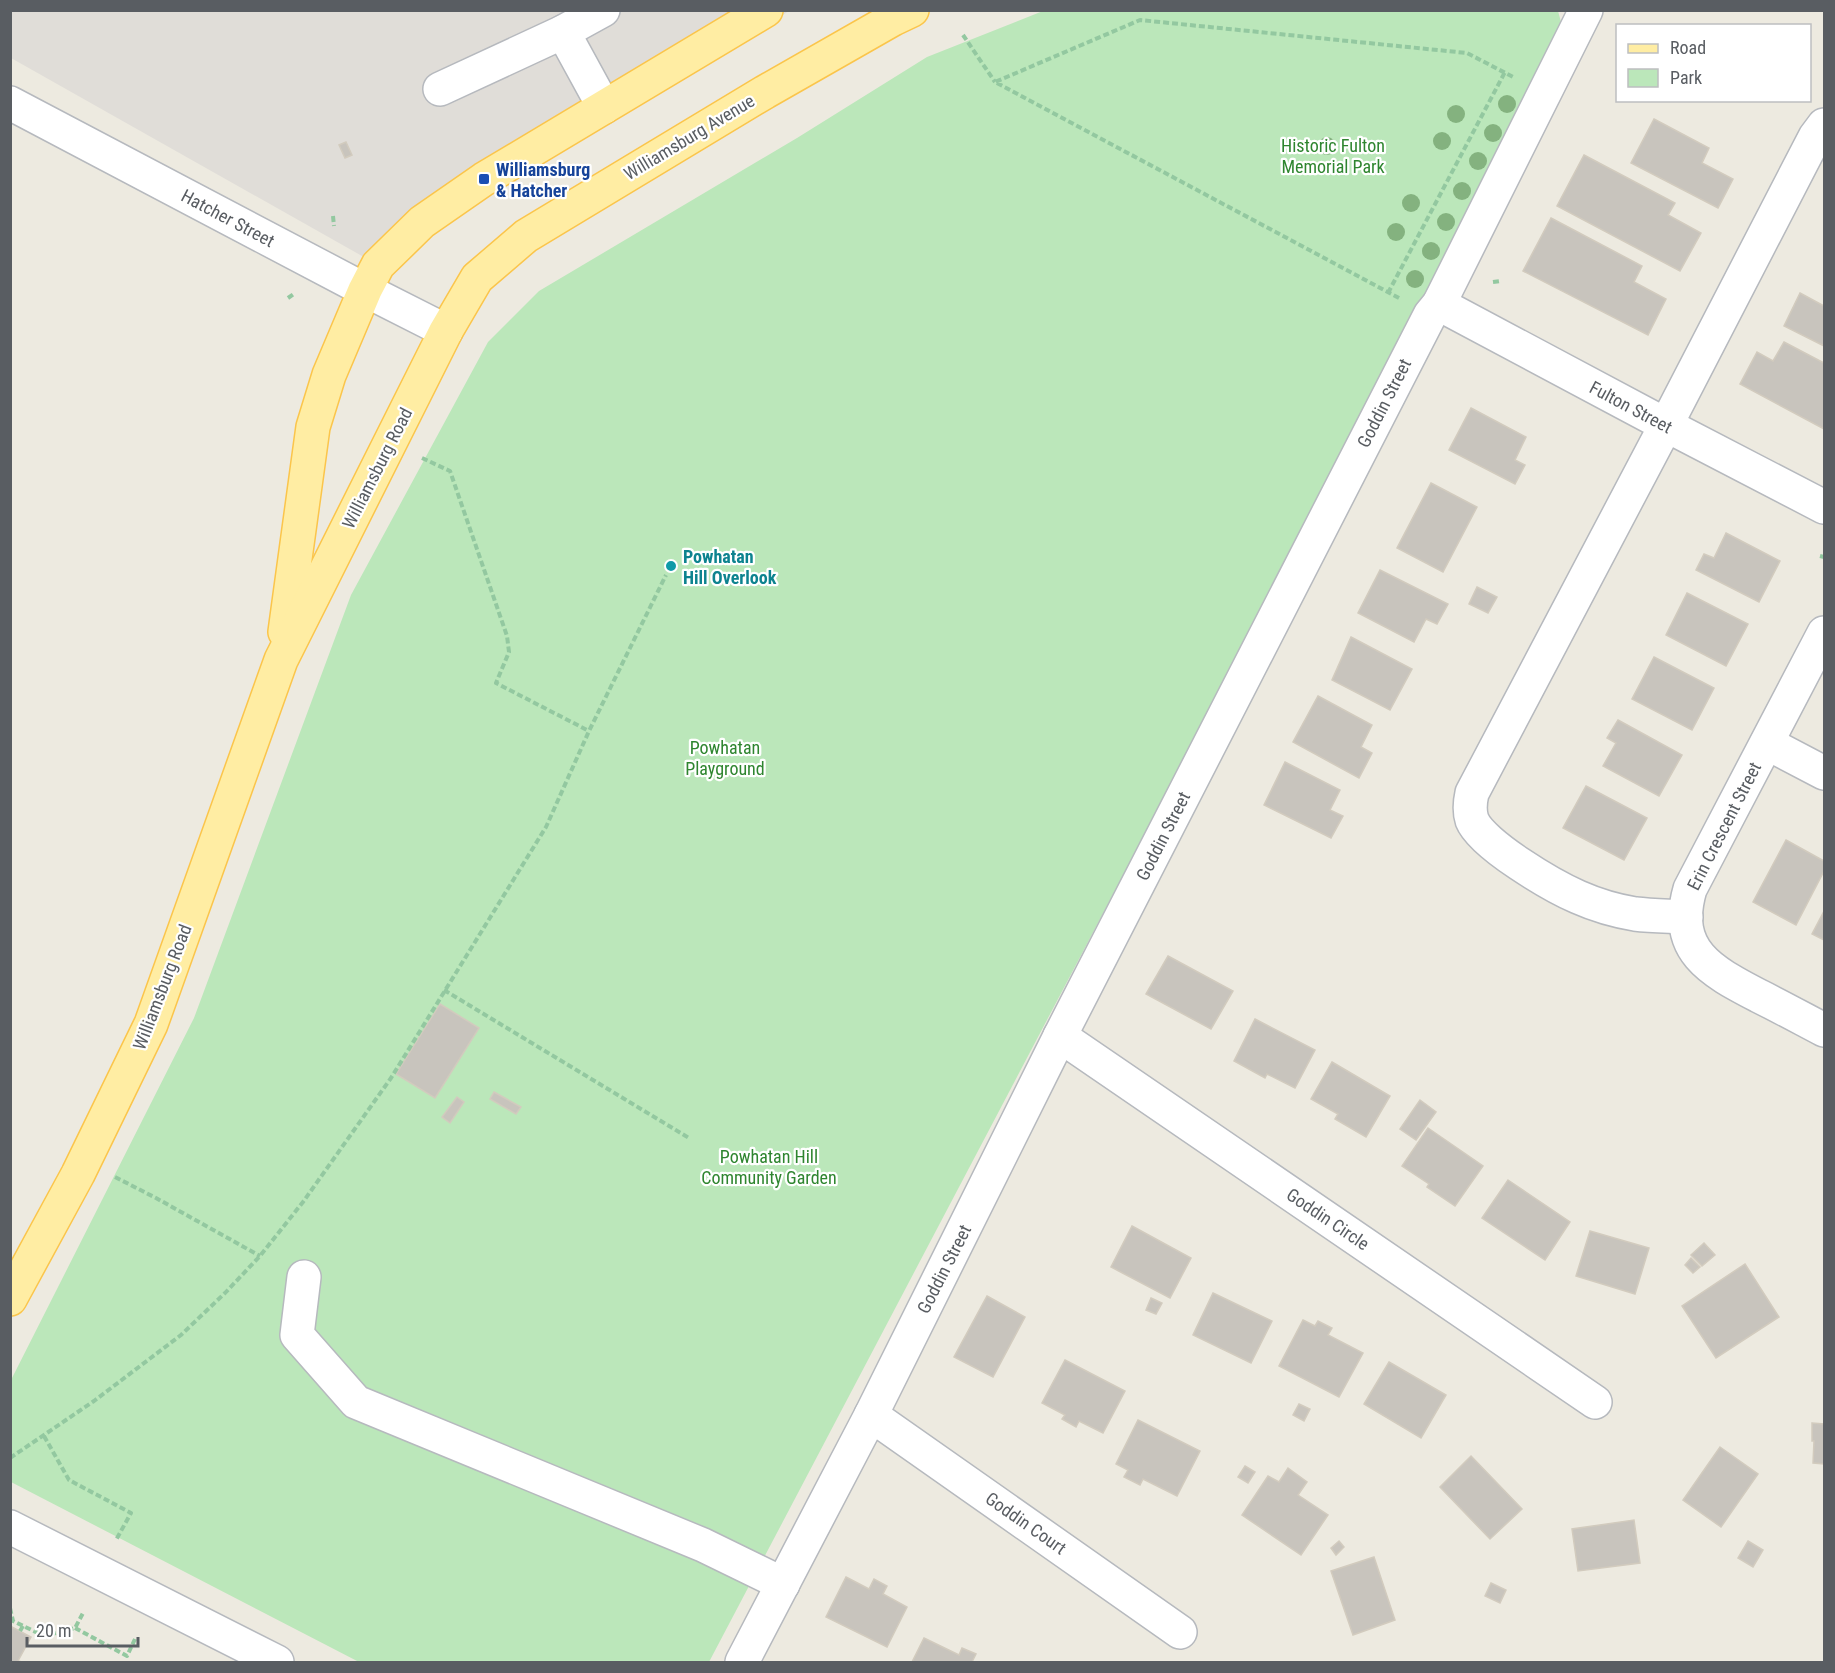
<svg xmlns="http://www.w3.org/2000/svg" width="1835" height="1673" font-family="'Roboto Condensed',sans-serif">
  <rect width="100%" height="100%" fill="#edeae0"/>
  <!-- industrial -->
  <path fill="#e0ddd8" d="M11 11H789L378 265 11 58Z"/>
  <!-- green -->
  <path fill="#bbe7ba" d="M1043 11H1558L1561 22 1559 32 1397 355 709 1662H359L11 1482 10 1382 194 1018 351 595 488 342 539 291 797 138 927 57Z"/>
  <!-- building -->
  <g fill="#c8c4bd" stroke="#d2cbbe" stroke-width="1.5">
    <path d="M1654 119 1709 148 1702 163 1733 179 1718 208 1631 163Z"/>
    <path d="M346 142 352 155 345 158 339 145Z"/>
    <path d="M1584 155 1675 203 1668 215 1701 233 1680 271 1557 206Z"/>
    <path d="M1551 218 1642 266 1634 282 1666 299 1648 335 1523 271Z"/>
    <path d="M1800 293 1824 306V346L1784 326Z"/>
    <path d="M1784 342 1824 363V429L1740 384 1757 352 1773 361Z"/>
    <path d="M1471 408 1526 437 1515 460 1525 465 1515 484 1449 450Z"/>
    <path d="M1431 483 1477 507 1443 572 1397 548Z"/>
    <path d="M1726 533 1780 561 1759 602 1696 570 1704 554 1714 558Z"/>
    <path d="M1380 570 1448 604 1437 624 1426 619 1414 642 1358 613Z"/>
    <path d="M1477 587 1497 597 1488 613 1469 604Z"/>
    <path d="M1687 593 1748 624 1726 666 1666 635Z"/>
    <path d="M1351 637 1412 669 1390 710 1332 680Z"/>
    <path d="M1654 657 1714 688 1692 730 1632 699Z"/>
    <path d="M1318 696 1372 725 1361 747 1372 753 1359 778 1293 742Z"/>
    <path d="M1618 720 1682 755 1659 796 1603 766 1616 743 1607 738Z"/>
    <path d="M1285 762 1340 790 1330 810 1343 816 1331 838 1264 805Z"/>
    <path d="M1586 786 1647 818 1624 860 1563 828Z"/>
    <path d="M1786 840 1824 861V871L1796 925 1753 902Z"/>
    <path d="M1824 911V940L1812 934Z"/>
    <path d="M1168 956 1233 991 1211 1029 1146 994Z"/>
    <path d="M440 1004 479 1028 435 1098 396 1074Z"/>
    <path d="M1255 1019 1315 1050 1295 1088 1267 1074 1265 1078 1234 1061Z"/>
    <path d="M1332 1062 1390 1096 1366 1137 1335 1119 1338 1114 1311 1099Z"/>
    <path d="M494 1092 521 1107 516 1114 490 1099Z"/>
    <path d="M457 1097 464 1102 450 1123 442 1117Z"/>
    <path d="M1420 1100 1436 1112 1416 1140 1400 1129Z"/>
    <path d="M1428 1128 1483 1166 1455 1206 1427 1187 1429 1184 1402 1166Z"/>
    <path d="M1508 1180 1570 1222 1545 1260 1482 1218Z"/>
    <path d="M1132 1226 1191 1258 1170 1298 1111 1267Z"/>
    <path d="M1590 1231 1649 1248 1635 1294 1576 1276Z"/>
    <path d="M1704 1243 1715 1255 1702 1266 1691 1255Z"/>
    <path d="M1691 1258 1700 1267 1693 1273 1685 1265Z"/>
    <path d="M1745 1264 1779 1317 1716 1358 1682 1306Z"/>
    <path d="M1213 1293 1272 1321 1251 1363 1193 1335Z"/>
    <path d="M987 1296 1025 1317 993 1377 954 1357Z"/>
    <path d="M1151 1298 1162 1303 1156 1314 1146 1310Z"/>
    <path d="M1303 1320 1315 1326 1318 1321 1332 1328 1328 1335 1363 1353 1339 1397 1279 1366Z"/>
    <path d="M1065 1360 1125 1391 1103 1433 1079 1421 1076 1427 1062 1419 1065 1415 1042 1403Z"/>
    <path d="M1389 1362 1446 1395 1421 1438 1364 1404Z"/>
    <path d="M1299 1404 1310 1409 1304 1421 1293 1415Z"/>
    <path d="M1138 1420 1200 1451 1177 1496 1143 1479 1140 1485 1124 1477 1128 1470 1116 1464Z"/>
    <path d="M1812 1423 1824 1424V1464L1813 1463 1814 1441H1812Z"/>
    <path d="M1720 1447 1758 1474 1721 1527 1683 1500Z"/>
    <path d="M1471 1456 1522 1509 1490 1539 1440 1487Z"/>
    <path d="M1245 1466 1255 1472 1248 1483 1238 1477Z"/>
    <path d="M1288 1468 1307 1482 1298 1495 1328 1515 1301 1555 1242 1515 1268 1476 1279 1482Z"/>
    <path d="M1634 1520 1640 1563 1578 1571 1572 1529Z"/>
    <path d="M1339 1541 1344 1547 1336 1555 1331 1548Z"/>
    <path d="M1748 1541 1763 1550 1753 1567 1738 1558Z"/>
    <path d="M1374 1557 1395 1620 1353 1635 1331 1571Z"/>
    <path d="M846 1577 869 1589 874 1579 887 1586 883 1594 907 1607 887 1647 826 1617Z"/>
    <path d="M1491 1583 1506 1590 1500 1603 1485 1596Z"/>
    <path d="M10 1626 31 1637 18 1661 22 1662H10Z"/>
    <path d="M924 1638 959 1655 962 1648 976 1654 972 1662H912Z"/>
  </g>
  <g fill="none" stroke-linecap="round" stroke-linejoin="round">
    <!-- minor casing -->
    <g stroke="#b6b9be" stroke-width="36">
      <g id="minor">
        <path d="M563 32 604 107"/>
        <path d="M440 89 563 32 603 10"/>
        <path d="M10 103 365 290 446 331"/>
        <path d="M1439 304 1666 425 1824 507"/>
        <path d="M1824 633 1690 889C1672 951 1711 971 1759 996 1781 1007 1803 1019 1824 1030"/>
        <path d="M1767 743 1824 773"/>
        <path d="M1686 917C1669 916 1652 916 1635 914 1617 911 1596 905 1578 897 1553 886 1482 845 1472 820 1469 811 1470 802 1472 793L1666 425 1815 137 1824 125"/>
        <path d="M1060 1036 1595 1402"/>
        <path d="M304 1277 297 1335 356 1402 703 1545 783 1584"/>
        <path d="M871 1415 1180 1632"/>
        <path d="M10 1527 277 1662"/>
        <path d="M742 1662 871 1415 1060 1036 1430 315 1439 304 1586 10"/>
      </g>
    </g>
    <!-- major casing -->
    <g stroke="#fbc54b" stroke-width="36">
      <g id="major">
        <path d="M285 632 313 427 329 375 365 290 378 265 422 222 484 179 766 10"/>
        <path d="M10 1299 78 1174 151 1024 281 660 446 331 477 278 526 236 765 92 893 19 912 10"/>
      </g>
    </g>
    <!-- path -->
    <g stroke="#93c8a0" stroke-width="4" stroke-dasharray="6 3" stroke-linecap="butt">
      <path d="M963 35 995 82"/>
      <path d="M333 216 334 226"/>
      <path d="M1493 282 1500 281"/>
      <path d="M1388 293 1505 72"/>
      <path d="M288 298 295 293"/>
      <path d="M1399 298 995 82 1140 20 1467 53 1515 78"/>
      <path d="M422 458 450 471 507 636 509 652 496 683 589 731"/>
      <path d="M1820 556 1824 557"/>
      <path d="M444 990 689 1138"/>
      <path d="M115 1177 156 1198 260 1256"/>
      <path d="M44 1436 69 1480 131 1513 116 1540"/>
      <path d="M10 1458 94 1401 181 1335 225 1293 260 1256 303 1202 391 1078 546 827 589 731 666 575"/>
      <path d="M10 1608 13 1621 44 1636 75 1628 83 1613"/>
      <path d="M75 1628 127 1656 135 1639"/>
      <path d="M20 1631 23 1626"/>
    </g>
    <!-- minor -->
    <use href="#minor" stroke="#fff" stroke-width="33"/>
    <!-- major -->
    <use href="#major" stroke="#ffeda3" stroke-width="33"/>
  </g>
  <!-- trees -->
  <g fill="#84b27f">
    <circle cx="1507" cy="104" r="9"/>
    <circle cx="1456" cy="114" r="9"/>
    <circle cx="1493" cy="133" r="9"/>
    <circle cx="1442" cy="141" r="9"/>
    <circle cx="1327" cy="146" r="9"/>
    <circle cx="1478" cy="161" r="9"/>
    <circle cx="1462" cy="191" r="9"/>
    <circle cx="1411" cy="203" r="9"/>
    <circle cx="1446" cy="222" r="9"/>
    <circle cx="1396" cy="232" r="9"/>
    <circle cx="1431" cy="251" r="9"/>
    <circle cx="1415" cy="279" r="9"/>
  </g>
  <!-- markers -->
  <rect fill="#1a4fb4" stroke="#fff" stroke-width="2" x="478" y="173" width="12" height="12" rx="3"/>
  <circle fill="#0f9aa8" stroke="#fff" stroke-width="2" cx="671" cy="566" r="6"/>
  <g text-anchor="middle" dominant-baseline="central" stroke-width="4.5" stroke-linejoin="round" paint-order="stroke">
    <!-- street labels -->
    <g font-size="18" fill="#595d62" stroke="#fff">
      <text transform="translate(689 137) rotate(-31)">Williamsburg Avenue</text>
      <text transform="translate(228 218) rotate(28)">Hatcher Street</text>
      <text transform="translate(1384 403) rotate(-63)">Goddin Street</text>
      <text transform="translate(1631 407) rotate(28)">Fulton Street</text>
      <text transform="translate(377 468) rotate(-63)">Williamsburg Road</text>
      <text transform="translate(1724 826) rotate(-63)">Erin Crescent Street</text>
      <text transform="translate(1163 836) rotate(-63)">Goddin Street</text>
      <text transform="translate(162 987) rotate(-69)">Williamsburg Road</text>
      <text transform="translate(1328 1219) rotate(34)">Goddin Circle</text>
      <text transform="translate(944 1269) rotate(-63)">Goddin Street</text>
      <text transform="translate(1026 1523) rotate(35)">Goddin Court</text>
    </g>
    <!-- park labels -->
    <g font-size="18" fill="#2e852f" stroke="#fff">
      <text x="1333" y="145">Historic Fulton<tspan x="1333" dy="21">Memorial Park</tspan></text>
      <text x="725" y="747">Powhatan<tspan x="725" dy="21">Playground</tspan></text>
      <text x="769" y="1156">Powhatan Hill<tspan x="769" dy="21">Community Garden</tspan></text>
    </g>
    <!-- transit labels -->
    <g font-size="18" font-weight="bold" fill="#164399" stroke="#fff" text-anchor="start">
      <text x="496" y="169">Williamsburg<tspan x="496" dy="21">&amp; Hatcher</tspan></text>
    </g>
    <!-- culture labels -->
    <g font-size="18" font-weight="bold" fill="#0d838f" stroke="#fff" text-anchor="start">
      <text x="683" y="556">Powhatan<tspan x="683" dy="21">Hill Overlook</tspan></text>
    </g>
  </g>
  <!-- border -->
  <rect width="1835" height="1673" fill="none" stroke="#595d62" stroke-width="24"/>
  <!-- legend -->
  <rect x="1616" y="24" width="195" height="78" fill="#ffffff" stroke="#bdbec0" stroke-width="1.5"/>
  <rect x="1628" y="44" width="30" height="9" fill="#ffeda3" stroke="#bdbec0" stroke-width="1.5"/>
  <text x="1670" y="54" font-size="18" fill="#595d62">Road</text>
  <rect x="1628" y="69" width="30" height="18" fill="#bbe7ba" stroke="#bdbec0" stroke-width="1.5"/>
  <text x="1670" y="84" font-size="18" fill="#595d62">Park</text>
  <!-- scale -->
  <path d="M27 1637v9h111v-9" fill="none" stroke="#595d62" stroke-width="3"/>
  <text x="36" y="1637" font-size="18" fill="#595d62" stroke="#ffffff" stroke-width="4.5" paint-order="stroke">20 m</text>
</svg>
